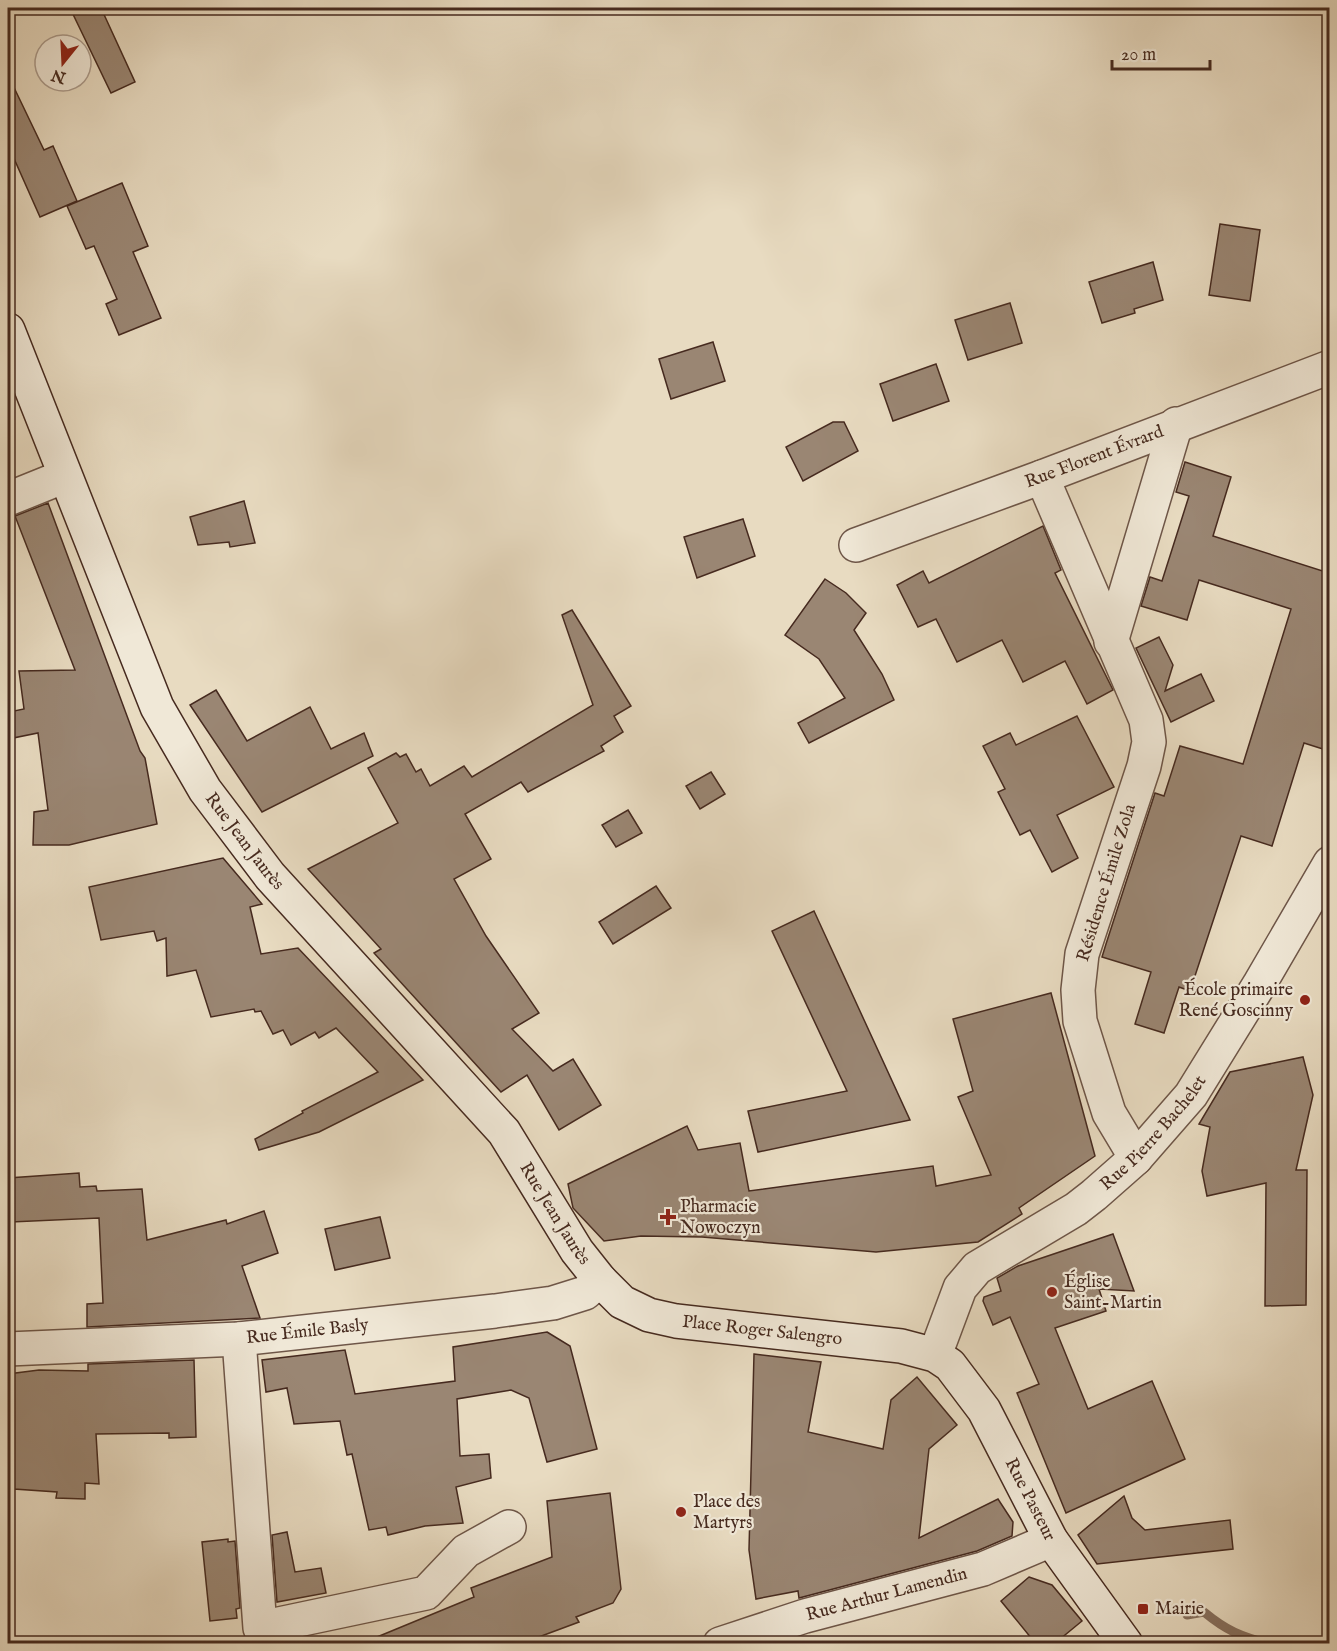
<svg xmlns="http://www.w3.org/2000/svg" width="1337" height="1651" font-family="'IM FELL English',serif">
  <rect width="100%" height="100%" fill="#e8dbc1"/>
  <filter id="stains"><feTurbulence type="fractalNoise" baseFrequency=".00333" numOctaves="4"/><feColorMatrix values="0 0 0 0 .2 0 0 0 0 .09 0 0 0 0 .02 0 0 0 .5 -.17"/></filter>
  <radialGradient id="worn" r=".72"><stop offset=".6" stop-color="#630" stop-opacity="0"/><stop offset="1" stop-color="#630" stop-opacity=".3"/></radialGradient>
  <g fill="none" stroke-linecap="round" stroke-linejoin="round">
    <!-- stream -->
    <g stroke="#86705f" stroke-width="9">
      <path d="M1187 1615 1204 1612C1227 1631 1240 1636 1269 1644"/>
      <path d="M1316 1644 1330 1638"/>
    </g>
  </g>
  <!-- building -->
  <g fill="#9a8673" stroke="#462a1f" stroke-width="1.5">
    <path d="M70 8H101L135 82 111 93Z"/>
    <path d="M8 75 44 150 53 146 77 201 40 217 8 145Z"/>
    <path d="M122 183 148 246 133 252 161 318 119 335 106 304 117 299 94 246 86 249 67 206Z"/>
    <path d="M1220 224 1260 230 1250 301 1209 295Z"/>
    <path d="M1153 262 1163 300 1134 309 1135 313 1102 323 1089 282Z"/>
    <path d="M1010 303 1022 343 968 360 955 320Z"/>
    <path d="M713 342 725 381 671 399 659 359Z"/>
    <path d="M936 364 949 401 893 421 880 384Z"/>
    <path d="M833 422H844L858 451 803 481 786 447Z"/>
    <path d="M1185 462 1231 477 1213 536 1329 573V751L1304 743 1272 846 1241 836 1190 991 1179 987 1164 1033 1135 1024 1151 972 1102 957 1106 944 1155 793 1164 796 1180 746 1243 764 1291 609 1199 580 1187 620 1141 606 1150 577 1162 581 1189 496 1176 492Z"/>
    <path d="M244 501 255 543 230 547 229 542 198 545 190 517Z"/>
    <path d="M48 503 140 751 145 758 157 824 69 845H33L34 812 48 810 38 733 13 738 9 712 24 709 19 671 75 670 15 516Z"/>
    <path d="M743 519 755 556 697 578 684 537Z"/>
    <path d="M1043 526 1061 570 1055 573 1113 690 1087 704 1065 661 1023 682 1002 640 957 662 936 619 918 627 897 585 923 571 929 583Z"/>
    <path d="M825 579 846 593 866 613 854 630 882 674 894 700 809 743 798 723 845 698 819 659 785 635Z"/>
    <path d="M572 610 631 706 614 716 623 732 601 746 604 751 528 792 521 782 465 814 491 859 454 879 486 936 539 1013 512 1029 553 1071 573 1059 601 1105 559 1130 527 1075 501 1092 374 953 381 949 308 869 398 823 368 768 396 753 400 757 406 754 416 772 421 769 430 786 464 766 472 777 593 705 562 615Z"/>
    <path d="M1159 637 1173 665 1165 691 1201 674 1214 701 1171 722 1136 648Z"/>
    <path d="M216 690 247 741 310 707 331 749 364 733 373 756 262 812 190 705Z"/>
    <path d="M1077 716 1114 787 1057 815 1078 858 1052 872 1030 830 1020 835 998 792 1005 789 983 746 1010 733 1016 745Z"/>
    <path d="M711 772 725 794 700 809 686 786Z"/>
    <path d="M628 810 642 833 616 847 602 825Z"/>
    <path d="M223 858 262 904 250 907 261 954 298 948 423 1080 319 1132 259 1150 255 1139 303 1113 302 1111 378 1072 336 1028 319 1038 315 1032 291 1045 283 1030 273 1034 261 1011 255 1012 254 1009 211 1017 196 970 167 976 166 938 157 941 154 931 101 940 89 887Z"/>
    <path d="M656 886 671 908 613 944 599 922Z"/>
    <path d="M814 911 910 1120 758 1152 748 1111 847 1091 772 931Z"/>
    <path d="M1051 993 1095 1156 1019 1208 1022 1214 978 1242 876 1252 702 1237 641 1236 604 1241 573 1208 568 1184 687 1126 698 1150 740 1143 749 1191 933 1166 936 1186 991 1175 958 1097 973 1091 953 1019Z"/>
    <path d="M1303 1057 1313 1095 1296 1170H1307L1306 1305 1265 1306 1266 1183 1207 1196 1202 1171 1210 1127 1199 1124 1230 1072Z"/>
    <path d="M79 1173 80 1187 96 1186 97 1191 142 1189 147 1240 226 1220 227 1224 264 1211 278 1253 242 1266 260 1318 87 1327V1304L103 1303 99 1218 11 1222 8 1191V1178Z"/>
    <path d="M380 1217 390 1258 335 1270 325 1229Z"/>
    <path d="M1113 1234 1134 1291 1099 1289 1106 1311 1055 1328 1088 1409 1152 1381 1185 1459 1066 1513 1017 1393 1039 1384 1010 1317 993 1325 983 1301 984 1297 1001 1291 997 1278 1018 1266Z"/>
    <path d="M547 1332 570 1346 597 1449 547 1462 529 1398 511 1390 457 1399 460 1456 489 1454 491 1478 456 1487 463 1523 425 1526 388 1535 386 1527 369 1530 352 1454 347 1455 340 1421 294 1424 287 1388 266 1392 262 1360 345 1350 355 1394 455 1381 453 1347Z"/>
    <path d="M754 1354 821 1362 808 1432 883 1449 891 1400 917 1377 957 1425 929 1449 919 1538 998 1499 1013 1522 1012 1536 977 1551 799 1598 798 1591 756 1599 749 1550Z"/>
    <path d="M194 1360 196 1437 169 1438V1433L96 1434 99 1484 85 1483V1499L56 1498 57 1492 14 1489V1445H8V1374L39 1370 88 1371V1364Z"/>
    <path d="M610 1493 621 1589 613 1603 576 1617 579 1622 520 1644H360L474 1597 471 1588 552 1557 547 1501Z"/>
    <path d="M1124 1496 1132 1518 1145 1530 1230 1520 1233 1549 1097 1564 1078 1535Z"/>
    <path d="M287 1532 295 1572 321 1568 326 1593 277 1602 272 1535Z"/>
    <path d="M228 1539V1542L235 1541 240 1608 236 1609 237 1618 210 1621 202 1542Z"/>
    <path d="M1029 1577 1052 1585 1082 1621 1054 1644H1036L1001 1601Z"/>
  </g>
  <g fill="none" stroke-linecap="round" stroke-linejoin="round">
    <!-- minor casing -->
    <g stroke="#6e5648" stroke-width="36">
      <g id="minor">
        <path d="M1042 477 1146 720 1149 742 1144 766 1082 954 1078 990 1080 1021 1109 1113 1136 1158"/>
        <path d="M8 499 65 476"/>
        <path id="s1" d="M856 545 1042 477 1330 367"/>
        <path d="M1111 642 1176 424"/>
        <path d="M239 1339 260 1628 426 1593 466 1551 509 1527"/>
        <path id="s2" d="M8 1349 239 1339 495 1311 553 1303 585 1293 600 1280"/>
        <path id="s3" d="M935 1355 960 1288 977 1268 1076 1209 1094 1195 1136 1158 1191 1095 1259 985 1330 863"/>
        <path id="s4" d="M720 1644 805 1616 983 1569 1051 1540"/>
      </g>
    </g>
    <!-- secondary casing -->
    <g stroke="#462a1f" stroke-width="36">
      <g id="secondary">
        <path id="s5" d="M8 330 157 707 205 790 270 876 504 1132 577 1251 600 1280 622 1302 649 1315 676 1321 901 1346 935 1355 950 1365 984 1410 1051 1540 1126 1644"/>
      </g>
    </g>
    <!-- minor -->
    <use href="#minor" stroke="#f0e8d7" stroke-width="33"/>
    <!-- secondary -->
    <use href="#secondary" stroke="#f0e8d7" stroke-width="33"/>
  </g>
  <!-- markers -->
  <g fill="#8f2418" stroke="#f0e8d7" stroke-width="2">
    <circle cx="1305" cy="1000" r="6"/>
    <path d="M665 1208h6v6h6v6h-6v6h-6v-6h-6v-6h6z"/>
    <circle cx="1052" cy="1292" r="6"/>
    <circle cx="681" cy="1512" r="6"/>
    <rect x="1137" y="1603" width="12" height="12" rx="3"/>
  </g>
  <g text-anchor="middle" dominant-baseline="central" stroke-width="4.5" stroke-linejoin="round" paint-order="stroke">
    <!-- street labels -->
    <g font-size="18" fill="#462a1f" stroke="#f0e8d7">
      <text stroke="none"><textPath href="#s1" startOffset="254">Rue Florent Évrard</textPath></text>
      <text stroke="none"><textPath href="#s5" startOffset="566">Rue Jean Jaurès</textPath></text>
      <text transform="translate(1107 883) rotate(-73)">Résidence Émile Zola</text>
      <text stroke="none"><textPath href="#s3" startOffset="322">Rue Pierre Bachelet</textPath></text>
      <text stroke="none"><textPath href="#s5" startOffset="1052">Rue Jean Jaurès</textPath></text>
      <text stroke="none"><textPath href="#s5" startOffset="1308">Place Roger Salengro</textPath></text>
      <text stroke="none"><textPath href="#s2" startOffset="300">Rue Émile Basly</textPath></text>
      <text stroke="none"><textPath href="#s5" startOffset="1658">Rue Pasteur</textPath></text>
      <text stroke="none"><textPath href="#s4" startOffset="174">Rue Arthur Lamendin</textPath></text>
    </g>
    <!-- poi labels -->
    <g font-size="18" fill="#462a1f" stroke="#f0e8d7" text-anchor="start">
      <text x="1293" y="990" text-anchor="end">École primaire<tspan x="1293" dy="21">René Goscinny</tspan></text>
      <text x="680" y="1207">Pharmacie<tspan x="680" dy="21">Nowoczyn</tspan></text>
      <text x="1064" y="1282">Église<tspan x="1064" dy="21">Saint-Martin</tspan></text>
      <text x="693" y="1502">Place des<tspan x="693" dy="21">Martyrs</tspan></text>
      <text x="1155" y="1609">Mairie</text>
    </g>
  </g>
  <!-- margin -->
  <rect width="1337" height="1651" fill="none" stroke="#e8dbc1" stroke-width="30"/>
  <rect x="9" y="9" width="1319" height="1633" fill="none" stroke="#462a1f" stroke-width="3"/>
  <rect x="15" y="15" width="1307" height="1621" fill="none" stroke="#462a1f" stroke-width="1.5"/>
  <!-- north arrow -->
  <g transform="translate(63 63) rotate(198)"><circle r="28" fill="#f0e8d7" stroke="#ac9c8d" stroke-width="1.5"/>
  <path d="M0-4.5L10 22L0 15L-10 22Z" fill="#8f2418"/>
  <text y="-9" font-size="16" font-weight="bold" text-anchor="middle" fill="#462a1f">N</text>
  </g>
  <!-- scale -->
  <path d="M1112 60v9h98v-9" fill="none" stroke="#462a1f" stroke-width="3"/>
  <text x="1121" y="60" font-size="18" fill="#462a1f" stroke="#f0e8d7" stroke-width="4.5" paint-order="stroke">20 m</text>
  <rect width="100%" height="100%" filter="url(#stains)"/>
  <rect width="100%" height="100%" fill="url(#worn)"/>
</svg>
